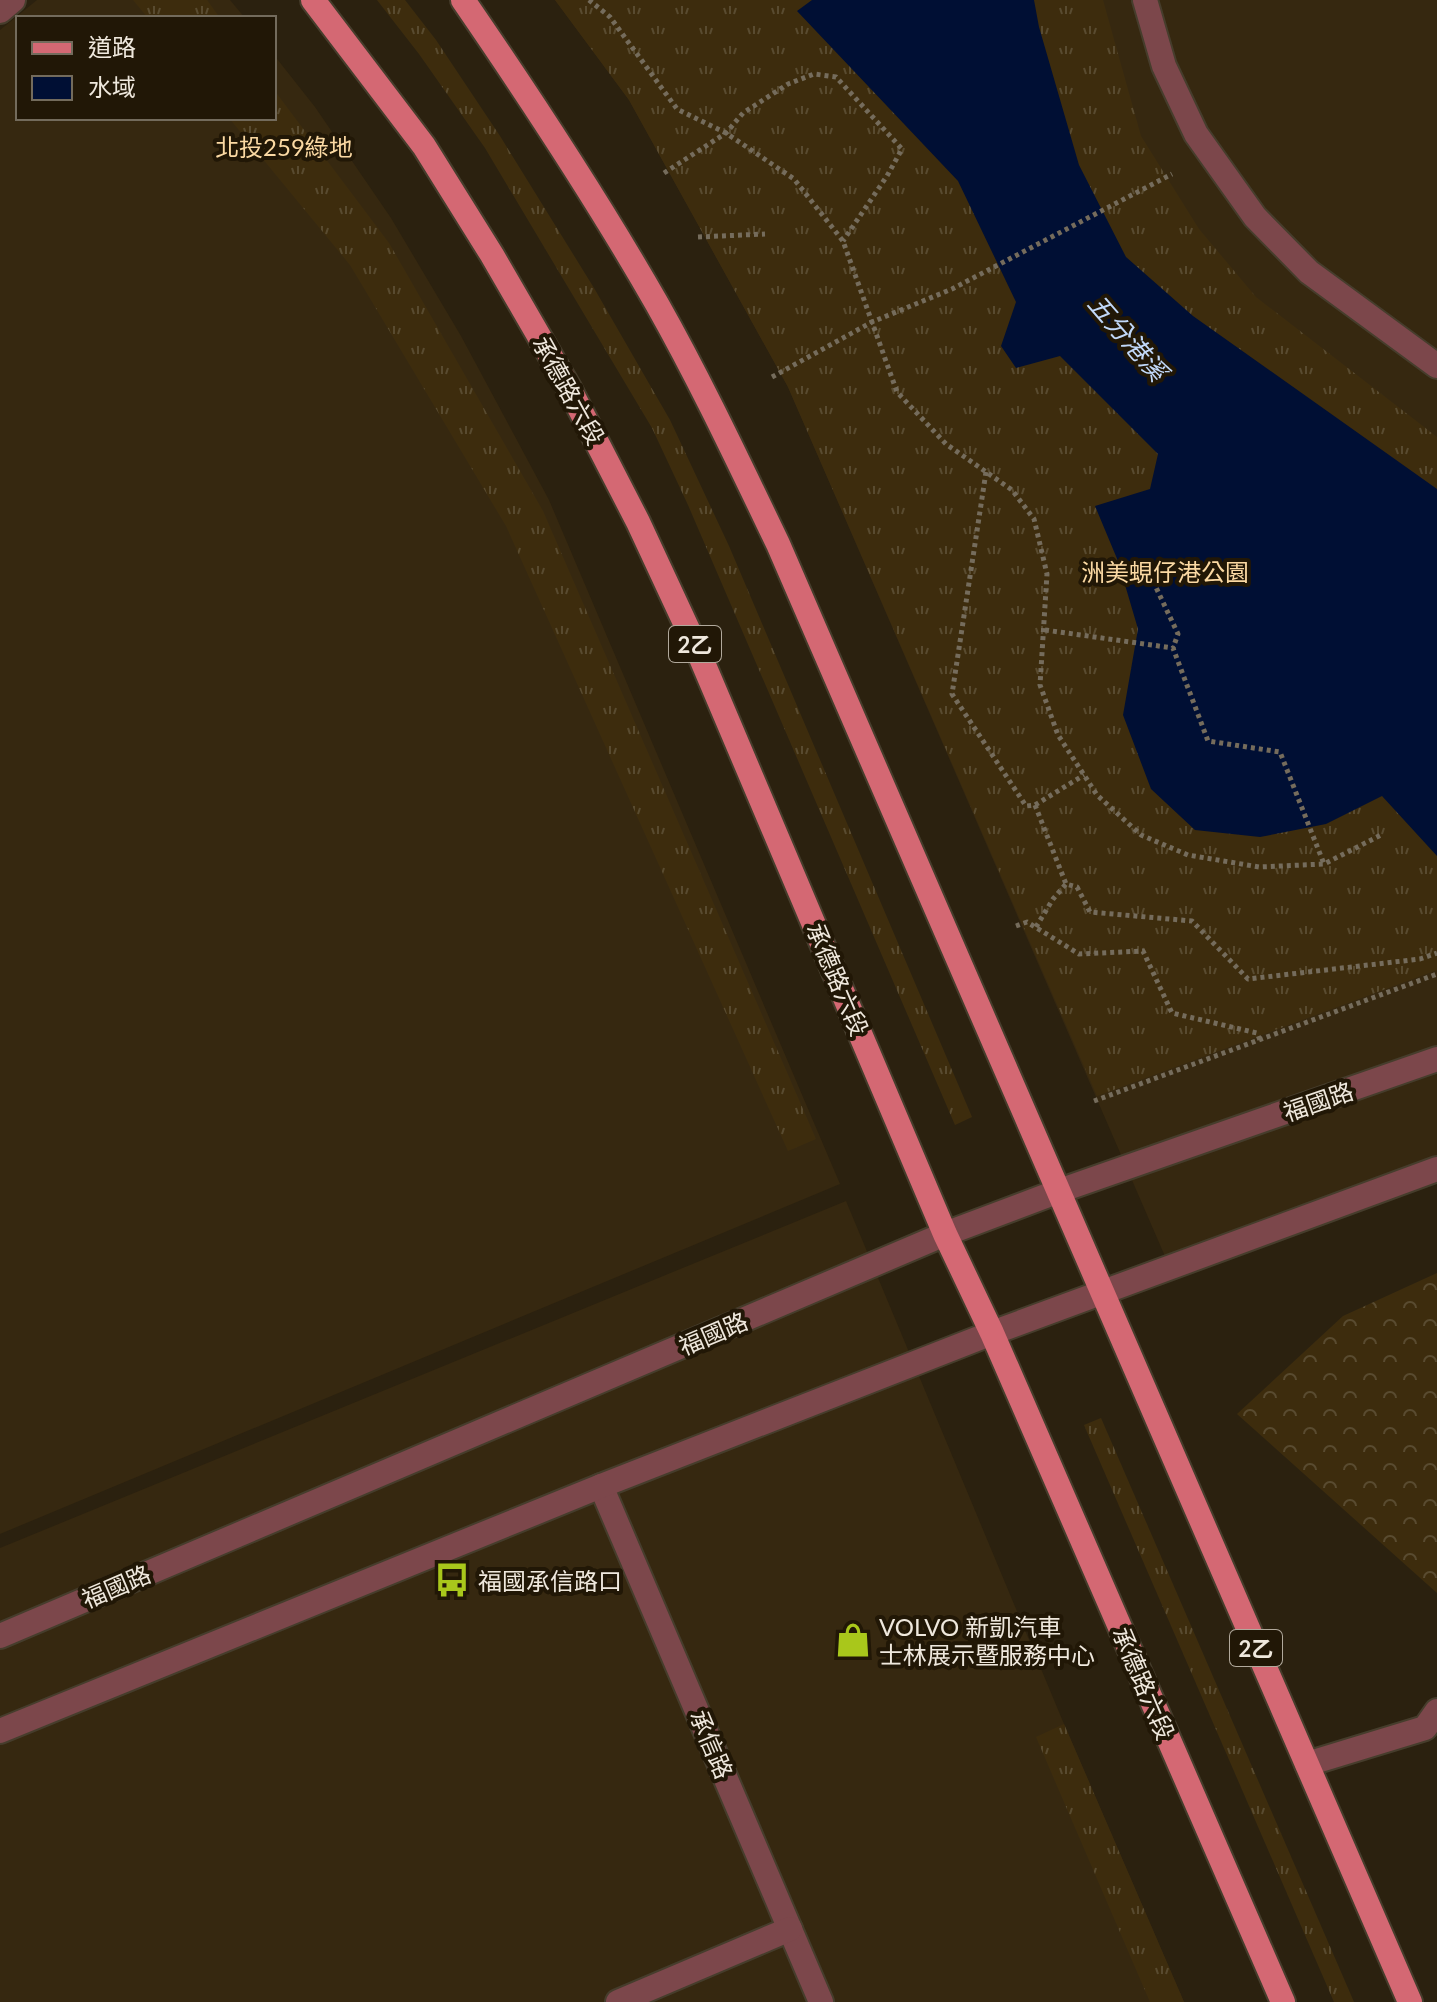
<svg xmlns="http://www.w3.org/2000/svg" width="1437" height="2002" font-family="Lato,'Noto Sans TC',sans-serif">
  <defs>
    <pattern id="grass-tufts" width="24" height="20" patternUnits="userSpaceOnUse" patternTransform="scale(2)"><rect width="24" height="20" fill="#3d2c0d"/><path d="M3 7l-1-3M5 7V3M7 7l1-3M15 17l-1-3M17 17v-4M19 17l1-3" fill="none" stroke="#594b30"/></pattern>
    <pattern id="forest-crowns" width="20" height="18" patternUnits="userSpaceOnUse" patternTransform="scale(2)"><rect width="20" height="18" fill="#3d2c0d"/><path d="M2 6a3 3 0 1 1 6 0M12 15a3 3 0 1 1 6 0" fill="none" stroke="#594b30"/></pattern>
  </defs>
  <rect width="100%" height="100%" fill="#2b210f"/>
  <!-- built -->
  <g fill="#362810">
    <path d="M37 0H230L245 18H18V118H274V55L315 107 391 218 461 336 549 500 840 1184 0 1534V30Z"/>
    <path d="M555 0H1437V1179L1174 1277 788 387 629 100Z"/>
    <path d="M846 1201 1064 1724 1184 2002H0V1548Z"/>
  </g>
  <!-- grass -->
  <g fill="url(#grass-tufts)">
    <path d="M133 0H207L220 18H148Z"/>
    <path d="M377 0H405L436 40 500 136 594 288 670 420 729 546 972 1117 955 1125 688 505 652 428 485 148 419 54Z"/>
    <path d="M555 0H1103L1141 136 1199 229 1256 297 1437 437V970L1097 1096 788 387 629 100Z"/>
    <path d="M274 90 389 243 543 511 816 1139 788 1151 506 526 350 265 229 118H274Z"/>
    <path d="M1101 1418 1354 2002H1334L1084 1425Z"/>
    <path d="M1064 1724 1184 2002H1150L1036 1737Z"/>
  </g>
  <!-- forest -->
  <path fill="url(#forest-crowns)" d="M1437 1273V1593L1237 1414 1343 1316Z"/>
  <!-- water -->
  <path fill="#000f34" d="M812 0H1034L1039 27 1079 165 1126 257 1193 316 1437 489V856L1382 796 1326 824 1260 837 1195 830 1151 789 1123 715 1138 629 1118 561 1095 506 1150 489 1158 454 1060 356 1016 368 1001 346 1016 302 958 181 797 11Z"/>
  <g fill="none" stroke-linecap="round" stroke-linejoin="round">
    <!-- minor casing -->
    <g stroke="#463d2c" stroke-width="28">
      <g id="minor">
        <path d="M1145 0 1164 66 1196 134 1255 217 1309 272 1437 366"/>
        <path d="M0 11 13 0"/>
        <path d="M601 1486 821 2002"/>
        <path d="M0 1636 945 1234 1059 1191 1437 1059"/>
        <path d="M0 1731 601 1486 992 1333 1437 1169"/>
        <path d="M1307 1764 1425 1728 1437 1711"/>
        <path d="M618 2002 790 1929"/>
      </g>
    </g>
    <!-- major casing -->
    <g stroke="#463d2c" stroke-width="28">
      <g id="major">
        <path d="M313 0 424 146 492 255 569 388 638 522 698 651 945 1234 992 1333 1283 2002"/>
        <path d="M463 0C531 99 597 199 657 304 701 382 739 463 778 544L1410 2002"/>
      </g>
    </g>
    <!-- path -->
    <g stroke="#756c5c" stroke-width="5" stroke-dasharray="4 4" stroke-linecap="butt">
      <path d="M589 0 610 17 677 109 726 133 794 179 843 241 897 392 946 444 1012 490 1034 519 1047 574 1040 685 1058 735 1097 795 1141 835 1188 855 1259 867 1324 864 1381 835"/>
      <path d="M664 173 726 133 743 113 788 84 814 74 836 77 902 149 887 176 843 241"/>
      <path d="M698 237 765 234"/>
      <path d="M772 377 872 322 952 289 1172 174"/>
      <path d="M986 472 952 694 1026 806 1035 805 1084 775"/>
      <path d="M1153 581 1178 634 1173 648"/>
      <path d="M1045 630 1173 648 1208 741 1280 752 1324 864"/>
      <path d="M1035 805 1066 884 1077 887 1090 912 1192 921 1248 979 1420 959 1437 953"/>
      <path d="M1016 926 1027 922 1079 954 1143 951 1172 1013 1257 1033 1260 1040"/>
      <path d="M1036 927 1053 899 1066 884"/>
      <path d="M1094 1101 1437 974"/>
    </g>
    <!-- minor -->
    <use href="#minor" stroke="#7c474b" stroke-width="24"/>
    <!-- major -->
    <use href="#major" stroke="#d46873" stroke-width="24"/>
  </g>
  <!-- icons -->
  <defs>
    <g id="bus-bare" transform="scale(2.76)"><path d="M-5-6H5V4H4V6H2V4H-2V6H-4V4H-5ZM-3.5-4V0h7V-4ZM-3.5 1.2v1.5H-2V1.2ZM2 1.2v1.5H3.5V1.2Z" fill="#a9c71b" stroke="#211706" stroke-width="2.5" paint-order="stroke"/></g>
    <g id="shop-bare" transform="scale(2.76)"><path d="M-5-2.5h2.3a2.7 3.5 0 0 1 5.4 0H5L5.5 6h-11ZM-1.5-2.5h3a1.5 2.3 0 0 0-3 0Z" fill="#a9c71b" stroke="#211706" stroke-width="2.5" paint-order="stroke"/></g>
  </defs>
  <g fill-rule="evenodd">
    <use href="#bus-bare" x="452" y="1580"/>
    <use href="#shop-bare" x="853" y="1640"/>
  </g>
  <g text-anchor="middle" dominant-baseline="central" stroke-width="8" stroke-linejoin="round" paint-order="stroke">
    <!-- shield labels -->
    <g fill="#211706" stroke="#b1a99c" stroke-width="2">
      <rect x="669" y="626" width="52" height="36" rx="6"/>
      <rect x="1230" y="1630" width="52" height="36" rx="6"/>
    </g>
    <g font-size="22" font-weight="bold" fill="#efe8dd">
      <text x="695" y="644">2乙</text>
      <text x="1256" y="1648">2乙</text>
    </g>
    <!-- park labels -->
    <g font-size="24" fill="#fbd9a3" stroke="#211706">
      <text x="284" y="146">北投259綠地</text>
      <text x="1165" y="571">洲美蜆仔港公園</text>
    </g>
    <!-- street labels -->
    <g font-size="24" fill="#efe8dd" stroke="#211706">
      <text transform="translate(569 390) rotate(61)">承德路六段</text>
      <text transform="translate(838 979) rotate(67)">承德路六段</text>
      <text transform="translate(1318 1101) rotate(-19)">福國路</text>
      <text transform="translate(713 1333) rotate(-23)">福國路</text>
      <text transform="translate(116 1586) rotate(-23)">福國路</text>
      <text transform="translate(1144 1683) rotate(67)">承德路六段</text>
      <text transform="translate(712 1744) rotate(67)">承信路</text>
    </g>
    <!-- poi labels -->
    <g font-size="24" fill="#efe8dd" stroke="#211706" text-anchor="start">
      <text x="478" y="1580">福國承信路口</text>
      <text x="879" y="1626">VOLVO 新凱汽車<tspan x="879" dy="28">士林展示暨服務中心</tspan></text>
    </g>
    <!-- water labels -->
    <g font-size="26" font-style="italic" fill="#c1d8f9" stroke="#211706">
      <text transform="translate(1128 337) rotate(49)">五分港溪</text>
    </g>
  </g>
  <!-- legend -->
  <rect x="16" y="16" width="260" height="104" fill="#211706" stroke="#736b5c" stroke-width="2"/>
  <rect x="32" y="42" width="40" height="12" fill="#d46873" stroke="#736b5c" stroke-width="2"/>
  <text x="88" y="56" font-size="24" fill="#efe8dd">道路</text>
  <rect x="32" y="76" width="40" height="24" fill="#000f34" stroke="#736b5c" stroke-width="2"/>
  <text x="88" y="96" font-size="24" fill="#efe8dd">水域</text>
</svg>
